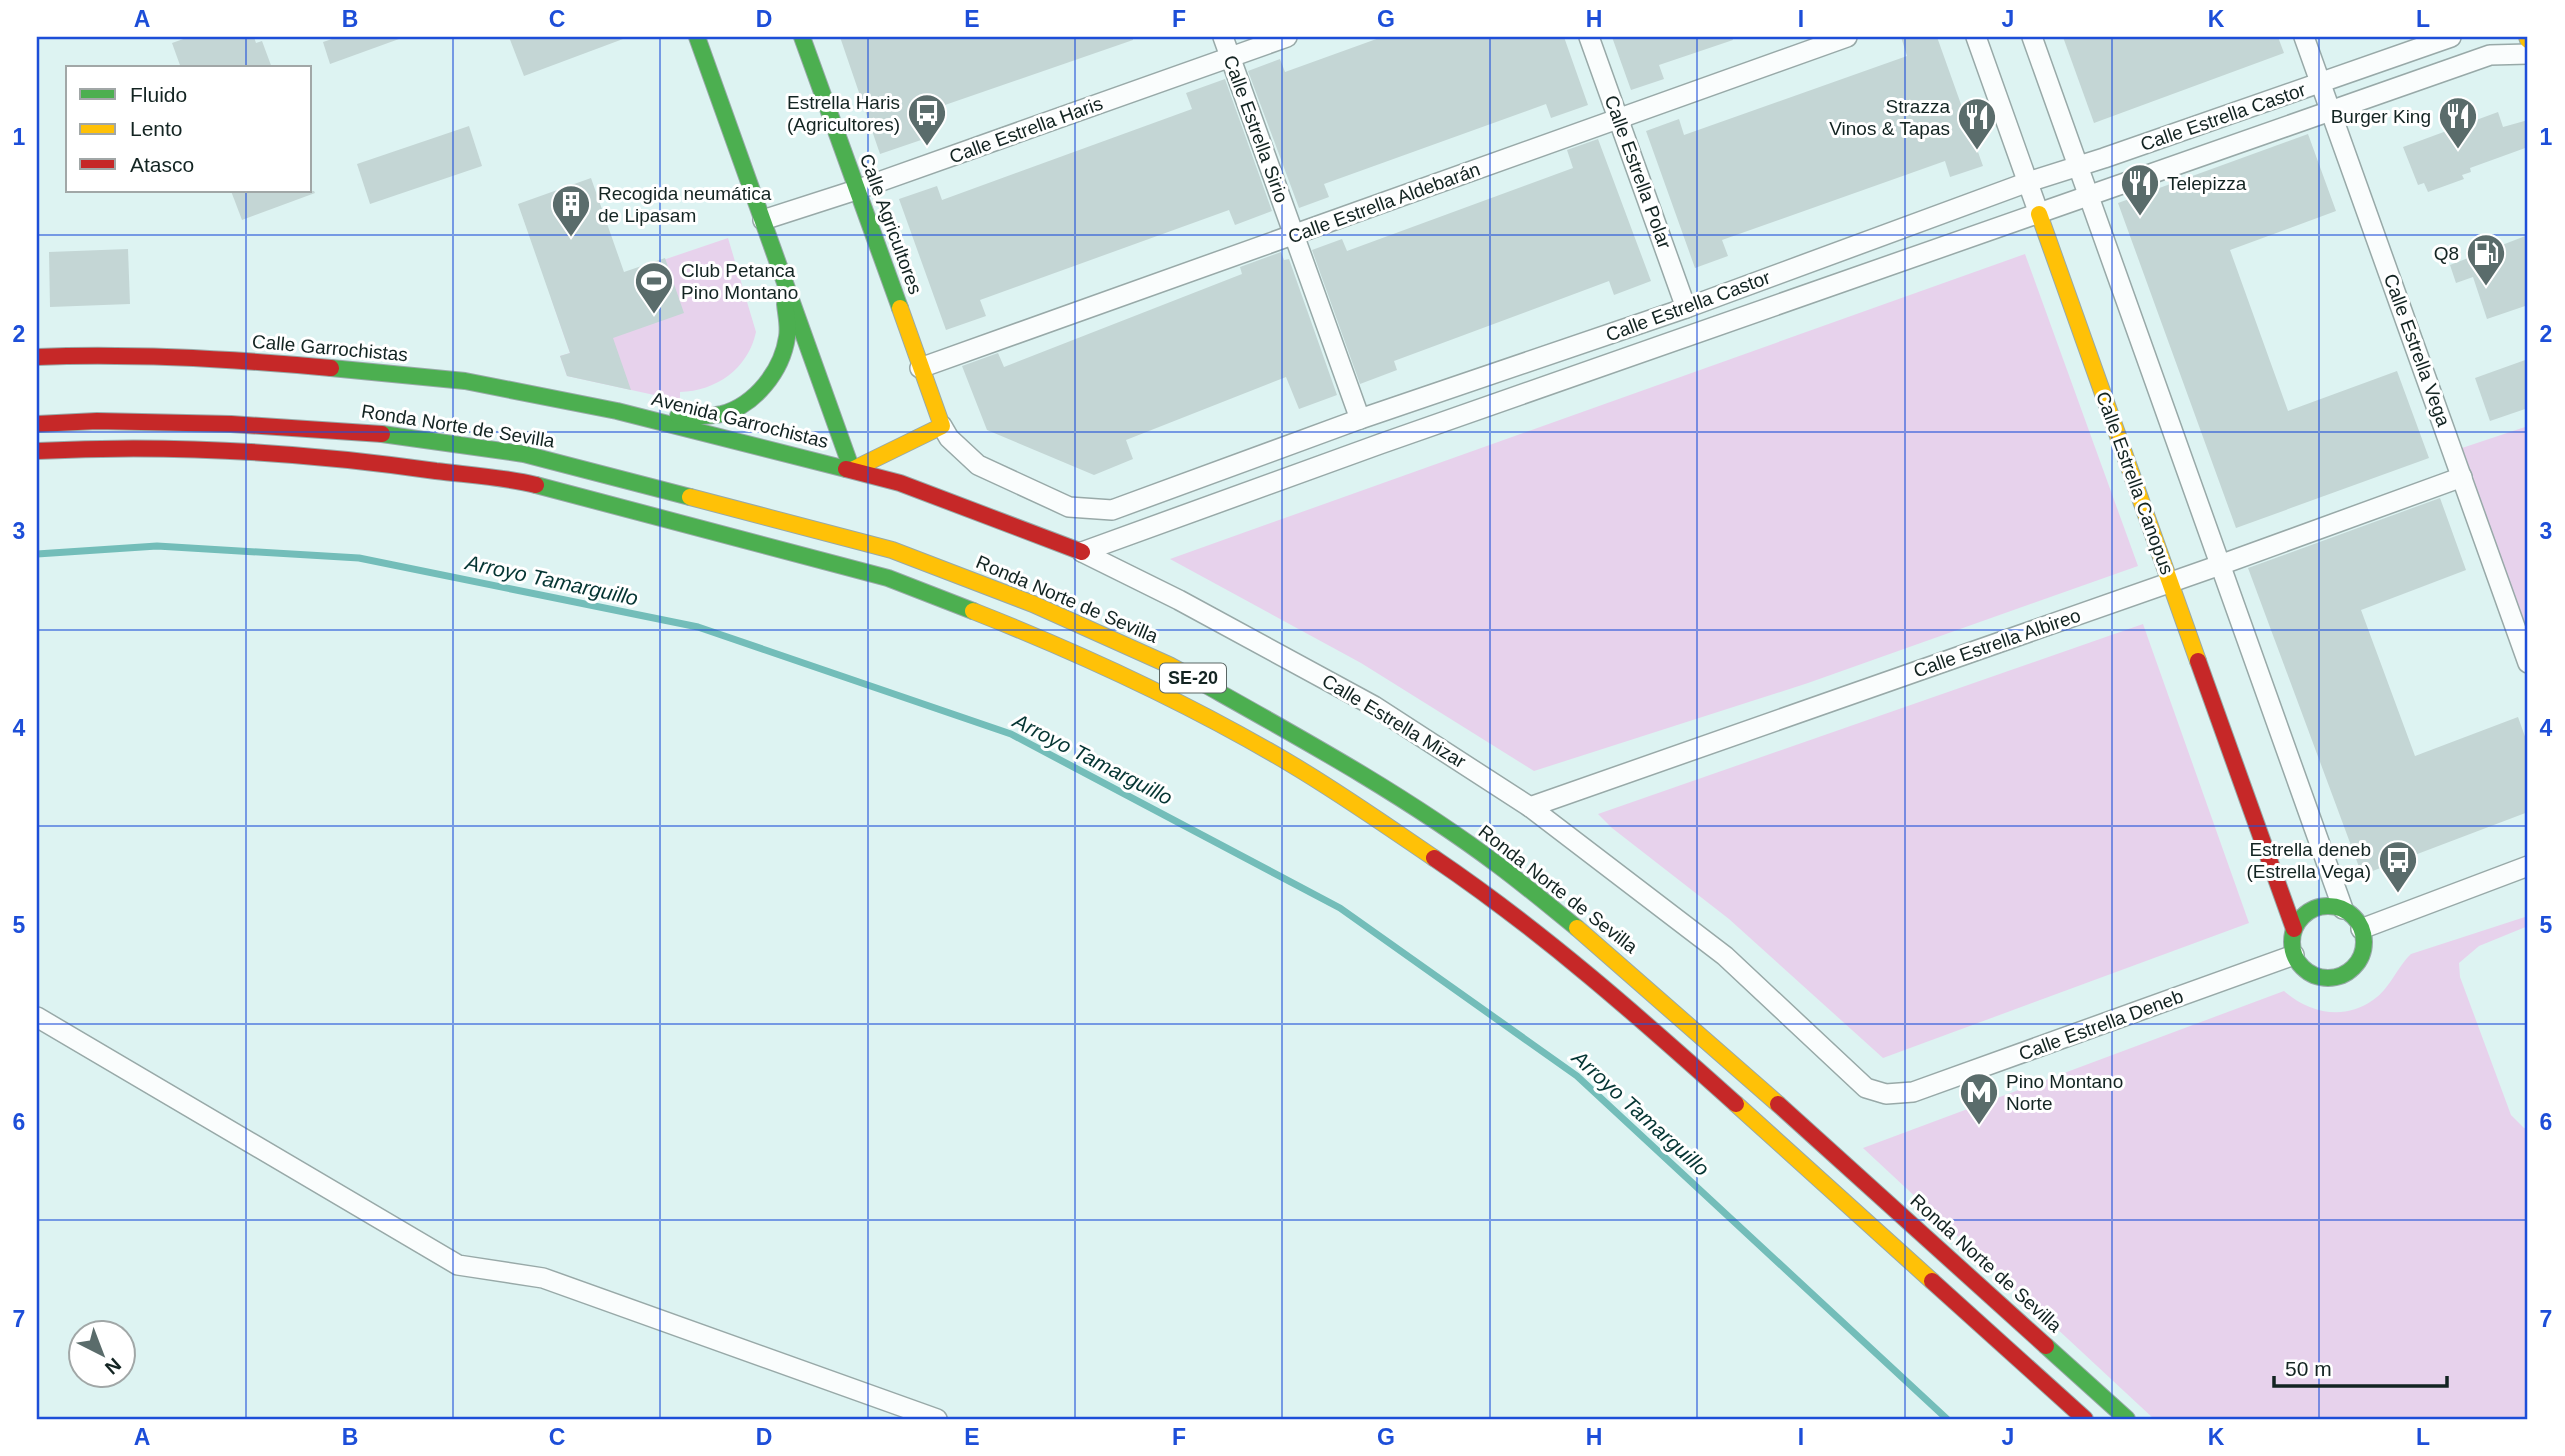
<svg xmlns="http://www.w3.org/2000/svg" width="2565" height="1456" font-family="Arial,sans-serif">
  <rect width="100%" height="100%" fill="#ddf3f2"/>
  <!-- green -->
  <g fill="#e7d2ec">
    <path d="M728 238 756 332C748 369 716 391 680 392V399L668 398 567 376 560 356 570 353 551 298Z"/>
    <path d="M2025 254 2138 566 1808 683 1534 771 1361 663 1170 559Z"/>
    <path d="M2528 426V663L2453 451Z"/>
    <path d="M2143 624 2249 923 1883 1058 1729 919 1612 828 1598 814Z"/>
    <path d="M2528 916V926L2479 946 2459 963 2460 977 2511 1115 2524 1128 2528 1129V1419H2154L1863 1148 2284 991C2309 1013 2344 1021 2373 1000 2390 989 2397 967 2411 954Z"/>
  </g>
  <g fill="none" stroke-linecap="round" stroke-linejoin="round">
    <!-- stream -->
    <path stroke="#73bdb9" stroke-width="7" d="M37 554 157 546 359 558 698 627 1011 734 1340 908 1577 1076 1947 1419"/>
  </g>
  <!-- building -->
  <g fill="#c4d6d5">
    <path d="M189 37H254L256 43 262 41 272 68H181L172 43Z"/>
    <path d="M338 37H398L399 39 330 64 323 42Z"/>
    <path d="M509 37H623V39L524 76Z"/>
    <path d="M840 37H1133V40L916 115 924 139 880 154Z"/>
    <path d="M1382 37H1564L1588 105 1551 118 1546 104 1324 184 1329 197 1299 208 1248 71 1280 59 1285 72Z"/>
    <path d="M1612 37H1732L1733 40 1659 65 1664 79 1631 90Z"/>
    <path d="M1901 37H1937L1983 166 1950 177 1945 161 1722 240 1728 256 1695 268 1646 131 1679 119 1684 135 1907 56Z"/>
    <path d="M2063 37H2278L2284 53 2094 123Z"/>
    <path d="M1225 79 1272 211 1235 225 1229 210 980 300 986 316 946 330 899 199 937 186 942 200 1192 109 1186 93Z"/>
    <path d="M2498 112 2503 127 2528 120V147L2470 168 2471 172 2462 175 2464 179 2428 192 2424 183 2418 185 2403 147Z"/>
    <path d="M469 126 482 166 370 204 357 164Z"/>
    <path d="M2308 134 2336 211 2230 250 2288 411 2397 371 2429 458 2236 528 2118 203Z"/>
    <path d="M1598 139 1651 281 1614 295 1609 281 1394 361 1397 370 1360 384 1312 250 1342 239 1347 251 1573 168 1567 150Z"/>
    <path d="M591 178 624 272 665 258 684 313 613 338 631 390 567 376 560 356 570 353 518 204Z"/>
    <path d="M231 191H314L315 193 242 220Z"/>
    <path d="M2528 235V305L2487 319 2473 277 2456 283 2450 265Z"/>
    <path d="M128 249 130 304 50 307 49 252Z"/>
    <path d="M1281 252 1284 260 1289 259 1337 395 1299 409 1286 377 1126 440 1133 459 1094 475 987 430 962 366 998 353 1004 367 1242 274 1240 267Z"/>
    <path d="M2528 359V408L2490 421 2475 378Z"/>
    <path d="M2440 498 2466 570 2361 610 2415 756 2518 717 2528 745V812L2362 875 2248 568Z"/>
  </g>
  <g fill="none" stroke-linecap="round" stroke-linejoin="round">
    <!-- street casing -->
    <g stroke="#98a9a8" stroke-width="22">
      <g id="street">
        <path d="M1223 37 1360 419"/>
        <path d="M1589 37 1686 308"/>
        <path d="M1976 37 2039 214"/>
        <path d="M2032 37 2343 909"/>
        <path d="M2304 37 2528 663"/>
        <path d="M763 220 856 190 1287 37"/>
        <path d="M920 368 1847 37"/>
        <path d="M942 426 949 438 978 465 1069 507 1112 510 1360 419 1686 308 2028 182 2104 158 2451 37"/>
        <path d="M1082 552 1380 444 2490 55 2528 54"/>
        <path d="M1082 552 1179 600 1374 706 1530 807 1725 956 1866 1088 1886 1094 1913 1092 2294 955"/>
        <path d="M1530 807 2220 565 2462 477"/>
        <path d="M2361 929 2528 866"/>
        <path d="M37 1017 458 1265 543 1278 937 1419"/>
      </g>
    </g>
    <!-- fast casing -->
    <g stroke="#98a9a8" stroke-width="18">
      <g id="fast">
        <path d="M697 37 852 470"/>
        <path d="M802 37 900 308"/>
        <path d="M331 368 465 381 617 411 846 469"/>
        <path d="M678 416C693 416 708 417 722 414 755 405 782 371 787 337 789 326 786 315 785 304"/>
        <path d="M382 434 524 454 690 497"/>
        <path d="M536 485 888 578 973 611"/>
        <path d="M1204 684C1304 740 1406 796 1498 865 1525 885 1551 907 1577 928"/>
        <circle cx="2328" cy="942" r="36"/>
        <path d="M2046 1346 2127 1419"/>
      </g>
    </g>
    <!-- slow casing -->
    <g stroke="#98a9a8" stroke-width="18">
      <g id="slow">
        <path d="M2527 37 2528 40"/>
        <path d="M2039 214 2198 661"/>
        <path d="M852 470 942 426 900 308"/>
        <path d="M690 497 892 550 1033 604 1169 665 1204 684"/>
        <path d="M973 611C1082 654 1190 704 1291 764 1340 793 1387 826 1434 858"/>
        <path d="M1577 928 1778 1104"/>
        <path d="M1736 1104 1932 1281"/>
      </g>
    </g>
    <!-- jam casing -->
    <g stroke="#98a9a8" stroke-width="18">
      <g id="jam">
        <path d="M37 357C134 353 234 359 331 368"/>
        <path d="M37 424 97 421 231 424 382 434"/>
        <path d="M37 451C169 444 304 452 436 471 469 475 504 477 536 485"/>
        <path d="M846 469 900 483 1082 552"/>
        <path d="M2198 661 2294 929"/>
        <path d="M1434 858C1542 931 1639 1017 1736 1104"/>
        <path d="M1778 1104 2046 1346"/>
        <path d="M1932 1281 2085 1419"/>
      </g>
    </g>
    <!-- street -->
    <use href="#street" stroke="#fafdfd" stroke-width="19"/>
    <!-- fast -->
    <use href="#fast" stroke="#4caf50" stroke-width="16"/>
    <!-- slow -->
    <use href="#slow" stroke="#ffc107" stroke-width="16"/>
    <!-- jam -->
    <use href="#jam" stroke="#c62828" stroke-width="16"/>
  </g>
  <!-- grid -->
  <path fill="none" stroke="#1d4ed8" stroke-width="2" stroke-opacity="0.55" d="M246 37V68M453 37V1419M660 37V1419M868 37V1419M1075 37V1419M1282 37V1419M1490 37V1419M1697 37V1419M1905 37V1419M2112 37V1419M2319 37V1419M246 191V1419M37 235H2528M37 432H2528M37 630H2528M37 826H2528M37 1024H2528M37 1220H2528"/>
  <!-- icons -->
  <defs>
    <g id="bus-pin" transform="scale(2.0125)"><path d="M0 17L-7.5 6A9.5 9.5 0 1 1 7.5 6Z" fill="#5a6c6b" stroke="#fff"/><path d="M-5-6H5V4H4V6H2V4H-2V6H-4V4H-5ZM-3.5-4V0h7V-4ZM-3.5 1.2v1.5H-2V1.2ZM2 1.2v1.5H3.5V1.2Z" fill="#fff"/></g>
    <g id="restaurant-pin" transform="scale(2.0125)"><path d="M0 17L-7.5 6A9.5 9.5 0 1 1 7.5 6Z" fill="#5a6c6b" stroke="#fff"/><path d="M-5-6h1v4h1v-4h1v4h1v-4h1v5L-1.5 .5V6h-2V.5L-5-1ZM5-6V6H3V1.5H1.5Q1.5-4 5-6Z" fill="#fff"/></g>
    <g id="building-pin" transform="scale(2.0125)"><path d="M0 17L-7.5 6A9.5 9.5 0 1 1 7.5 6Z" fill="#5a6c6b" stroke="#fff"/><path d="M-4-6H4V6H1V3H-1V6H-4ZM-2.5-4.3h1.7v1.8h-1.7ZM.8-4.3h1.7v1.8H.8ZM-2.5-1h1.7V.8h-1.7ZM.8-1h1.7V.8H.8Z" fill="#fff"/></g>
    <g id="fuel-pin" transform="scale(2.0125)"><path d="M0 17L-7.5 6A9.5 9.5 0 1 1 7.5 6Z" fill="#5a6c6b" stroke="#fff"/><path d="M-5.5-6h7V0h2V4h1.3V-2.5L3-4.5l.8-.8L6-3V5H2.5V1h-1V6h-7ZM-4.2-4.7v3.2H.2V-4.7Z" fill="#fff"/></g>
    <g id="stadium-pin" transform="scale(2.0125)"><path d="M0 17L-7.5 6A9.5 9.5 0 1 1 7.5 6Z" fill="#5a6c6b" stroke="#fff"/><path d="M0-5a6.5 5 0 1 0 0 10a6.5 5 0 1 0 0-10ZM-3.5-1.8h7v3.6h-7Z" fill="#fff"/></g>
    <g id="metro-pin" transform="scale(2.0125)"><path d="M0 17L-7.5 6A9.5 9.5 0 1 1 7.5 6Z" fill="#5a6c6b" stroke="#fff"/><path d="M-5.5 5V-5H-3L0 0L3-5H5.5V5H3V-.5L0 4L-3-.5V5Z" fill="#fff"/></g>
  </defs>
  <g fill-rule="evenodd">
    <use href="#bus-pin" x="927" y="113"/>
    <use href="#restaurant-pin" x="2458" y="116"/>
    <use href="#restaurant-pin" x="1977" y="117"/>
    <use href="#restaurant-pin" x="2140" y="183"/>
    <use href="#building-pin" x="571" y="204"/>
    <use href="#fuel-pin" x="2486" y="253"/>
    <use href="#stadium-pin" x="654" y="281"/>
    <use href="#bus-pin" x="2398" y="860"/>
    <use href="#metro-pin" x="1979" y="1092"/>
  </g>
  <g text-anchor="middle" dominant-baseline="central" stroke-width="6" stroke-linejoin="round" paint-order="stroke">
    <!-- shield labels -->
    <rect fill="#fff" stroke="#5a6664" stroke-width="2" x="1160" y="663.5" width="66" height="29" rx="5"/>
    <g font-size="18" font-weight="bold" fill="#132422">
      <text x="1193" y="678">SE-20</text>
    </g>
    <!-- poi labels -->
    <g font-size="19" fill="#132422" stroke="#fff" text-anchor="end">
      <text x="900" y="102">Estrella Haris<tspan x="900" dy="22">(Agricultores)</tspan></text>
      <text x="1950" y="106">Strazza<tspan x="1950" dy="22">Vinos &amp; Tapas</tspan></text>
      <text x="2431" y="116">Burger King</text>
      <text x="2167" y="183" text-anchor="start">Telepizza</text>
      <text x="598" y="193" text-anchor="start">Recogida neumática<tspan x="598" dy="22">de Lipasam</tspan></text>
      <text x="2459" y="253">Q8</text>
      <text x="681" y="270" text-anchor="start">Club Petanca<tspan x="681" dy="22">Pino Montano</tspan></text>
      <text x="2371" y="849">Estrella deneb<tspan x="2371" dy="22">(Estrella Vega)</tspan></text>
      <text x="2006" y="1081" text-anchor="start">Pino Montano<tspan x="2006" dy="22">Norte</tspan></text>
    </g>
    <!-- street labels -->
    <g font-size="19" fill="#132422" stroke="#fff">
      <text transform="translate(2223 117) rotate(-19)">Calle Estrella Castor</text>
      <text transform="translate(1256 129) rotate(70)">Calle Estrella Sirio</text>
      <text transform="translate(1026 130) rotate(-20)">Calle Estrella Haris</text>
      <text transform="translate(1638 172) rotate(70)">Calle Estrella Polar</text>
      <text transform="translate(1384 203) rotate(-20)">Calle Estrella Aldebarán</text>
      <text transform="translate(891 224) rotate(70)">Calle Agricultores</text>
      <text transform="translate(1688 306) rotate(-20)">Calle Estrella Castor</text>
      <text transform="translate(330 348) rotate(5)">Calle Garrochistas</text>
      <text transform="translate(2417 350) rotate(70)">Calle Estrella Vega</text>
      <text transform="translate(740 420) rotate(14)">Avenida Garrochistas</text>
      <text transform="translate(458 426) rotate(9)">Ronda Norte de Sevilla</text>
      <text transform="translate(2135 483) rotate(70)">Calle Estrella Canopus</text>
      <text transform="translate(1067 599) rotate(23)">Ronda Norte de Sevilla</text>
      <text transform="translate(1997 643) rotate(-19)">Calle Estrella Albireo</text>
      <text transform="translate(1394 721) rotate(31)">Calle Estrella Mizar</text>
      <text transform="translate(1558 889) rotate(38)">Ronda Norte de Sevilla</text>
      <text transform="translate(2101 1025) rotate(-20)">Calle Estrella Deneb</text>
      <text transform="translate(1986 1263) rotate(42)">Ronda Norte de Sevilla</text>
    </g>
    <!-- water labels -->
    <g font-size="21" font-style="italic" fill="#053533" stroke="#fff">
      <text transform="translate(552 580) rotate(12)">Arroyo Tamarguillo</text>
      <text transform="translate(1093 759) rotate(27)">Arroyo Tamarguillo</text>
      <text transform="translate(1641 1113) rotate(42)">Arroyo Tamarguillo</text>
    </g>
  </g>
  <!-- border -->
  <rect width="2565" height="1456" fill="none" stroke="#ffffff" stroke-width="77"/>
  <!-- legend -->
  <rect x="66" y="66" width="245" height="126" fill="#ffffff" stroke="#a1a7a7" stroke-width="2"/>
  <rect x="80" y="89" width="35" height="10" fill="#4caf50" stroke="#a1a7a7" stroke-width="2"/>
  <text x="130" y="102" font-size="21" fill="#132422">Fluido</text>
  <rect x="80" y="124" width="35" height="10" fill="#ffc107" stroke="#a1a7a7" stroke-width="2"/>
  <text x="130" y="136" font-size="21" fill="#132422">Lento</text>
  <rect x="80" y="159" width="35" height="10" fill="#c62828" stroke="#a1a7a7" stroke-width="2"/>
  <text x="130" y="172" font-size="21" fill="#132422">Atasco</text>
  <!-- north arrow -->
  <g transform="translate(102 1354) rotate(138)"><circle r="33" fill="#ffffff" stroke="#a1a7a7" stroke-width="2"/>
  <path d="M0-5L12 26L0 18L-12 26Z" fill="#5a6c6b"/>
  <text y="-10" font-size="19" font-weight="bold" text-anchor="middle" fill="#132422">N</text>
  </g>
  <!-- scale -->
  <path d="M2274 1376v10h173v-10" fill="none" stroke="#132422" stroke-width="3.5"/>
  <text x="2285" y="1376" font-size="21" fill="#132422" stroke="#ffffff" stroke-width="5" paint-order="stroke">50 m</text>
  <rect x="38" y="38" width="2488" height="1380" fill="none" stroke="#1d4ed8" stroke-width="2.5"/>
  <g font-size="23" text-anchor="middle" font-weight="bold" fill="#1d4ed8">
    <text x="142" y="27">A</text>
    <text x="350" y="27">B</text>
    <text x="557" y="27">C</text>
    <text x="764" y="27">D</text>
    <text x="972" y="27">E</text>
    <text x="1179" y="27">F</text>
    <text x="1386" y="27">G</text>
    <text x="1594" y="27">H</text>
    <text x="1801" y="27">I</text>
    <text x="2008" y="27">J</text>
    <text x="2216" y="27">K</text>
    <text x="2423" y="27">L</text>
    <text x="19" y="145">1</text>
    <text x="2546" y="145">1</text>
    <text x="19" y="342">2</text>
    <text x="2546" y="342">2</text>
    <text x="19" y="539">3</text>
    <text x="2546" y="539">3</text>
    <text x="19" y="736">4</text>
    <text x="2546" y="736">4</text>
    <text x="19" y="933">5</text>
    <text x="2546" y="933">5</text>
    <text x="19" y="1130">6</text>
    <text x="2546" y="1130">6</text>
    <text x="19" y="1327">7</text>
    <text x="2546" y="1327">7</text>
    <text x="142" y="1445">A</text>
    <text x="350" y="1445">B</text>
    <text x="557" y="1445">C</text>
    <text x="764" y="1445">D</text>
    <text x="972" y="1445">E</text>
    <text x="1179" y="1445">F</text>
    <text x="1386" y="1445">G</text>
    <text x="1594" y="1445">H</text>
    <text x="1801" y="1445">I</text>
    <text x="2008" y="1445">J</text>
    <text x="2216" y="1445">K</text>
    <text x="2423" y="1445">L</text>
  </g>
</svg>
